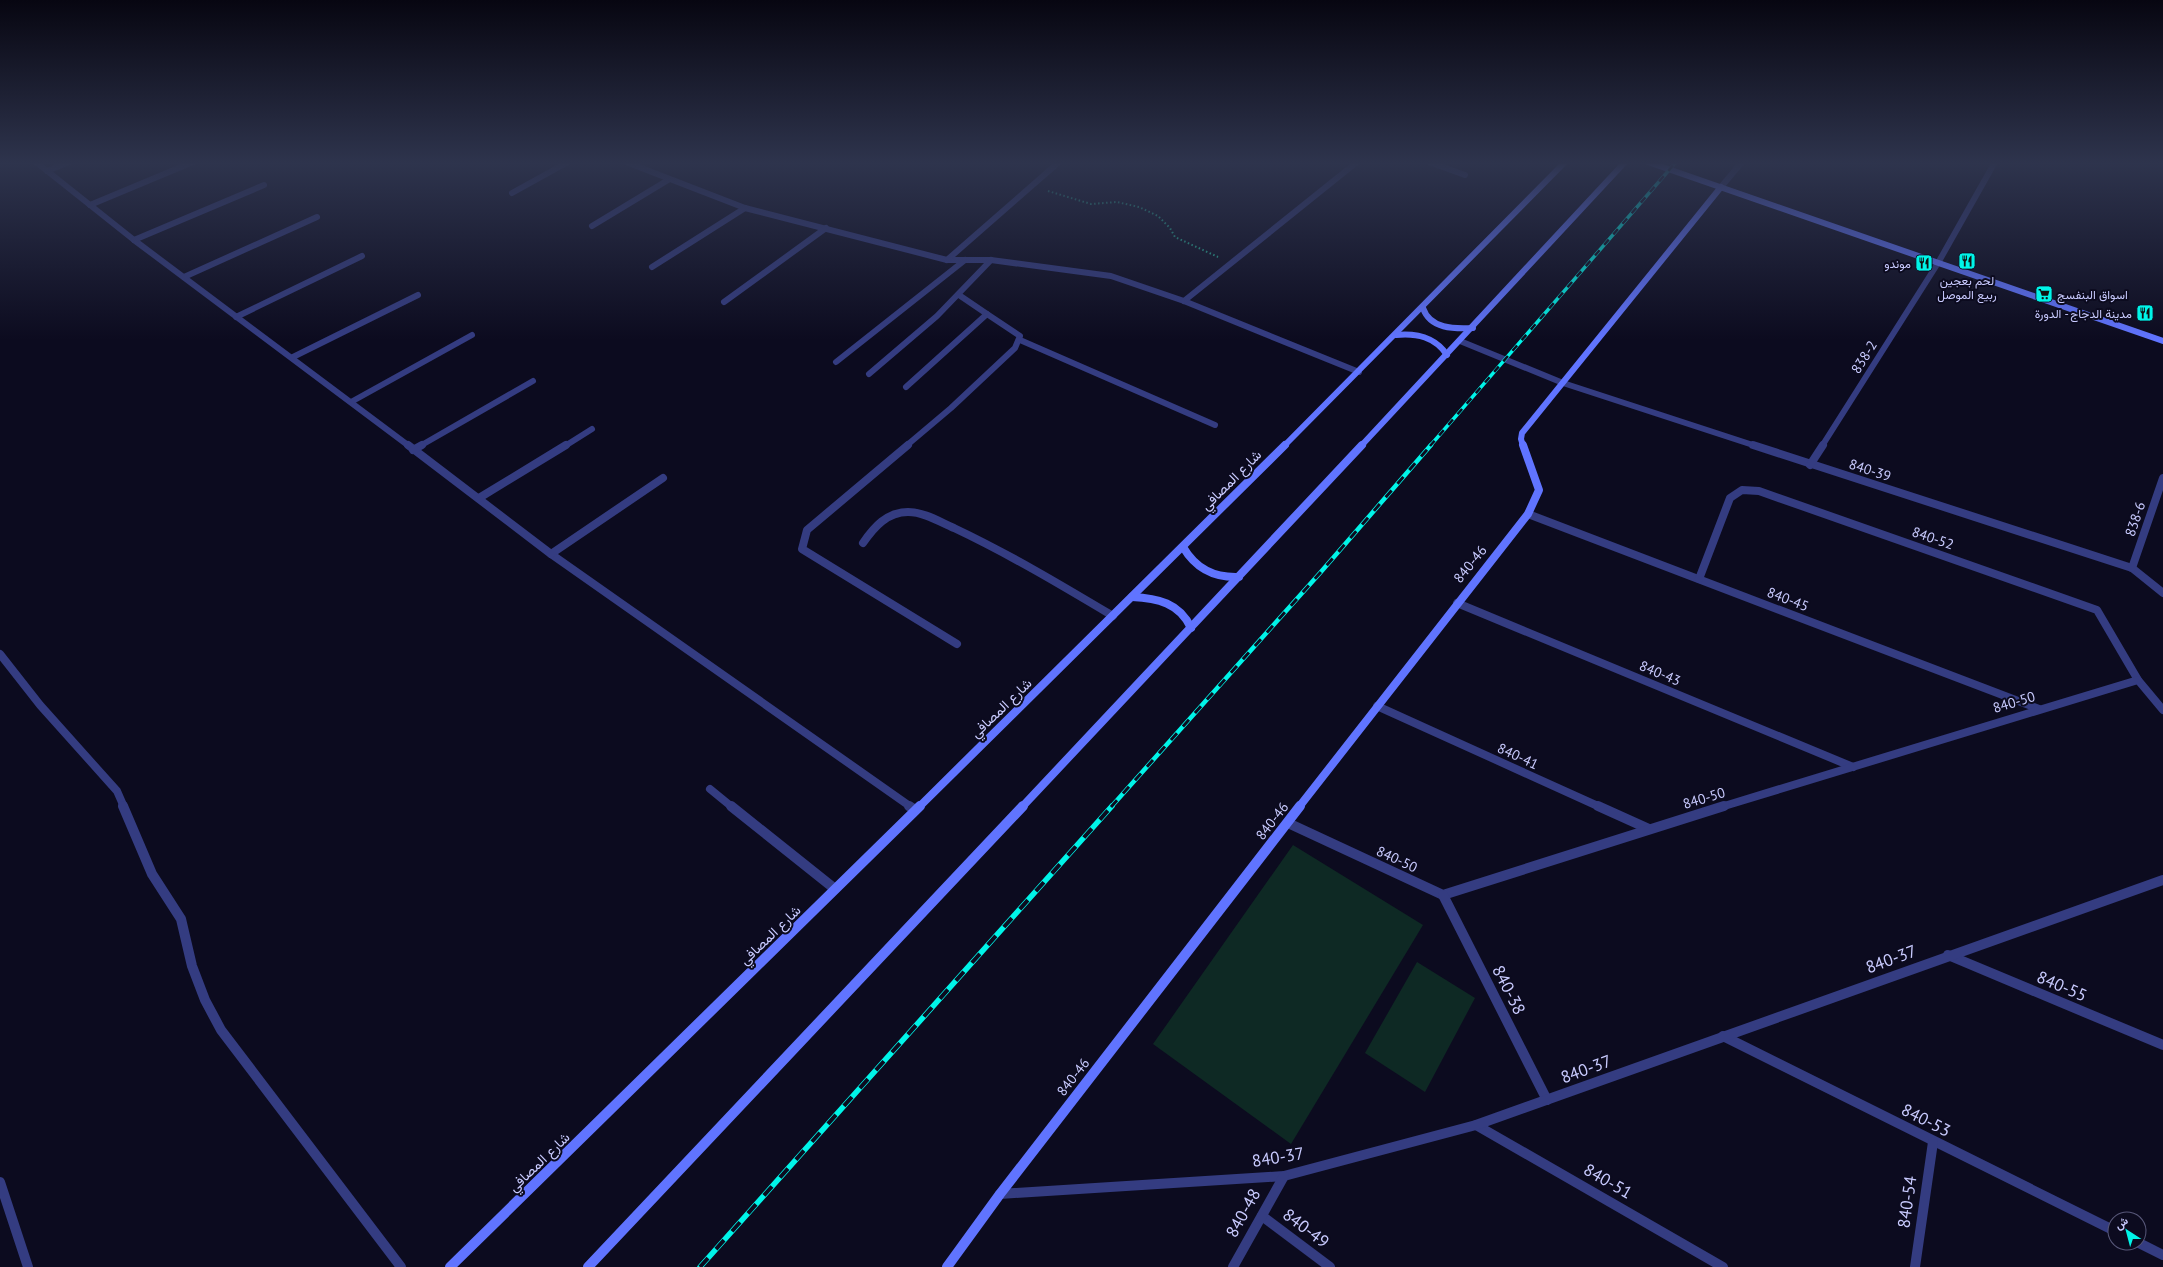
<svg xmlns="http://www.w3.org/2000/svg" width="2163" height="1267" font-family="'PT Sans',Vazirmatn,sans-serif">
  <rect width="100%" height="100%" fill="#0c0b1f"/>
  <!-- green -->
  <g fill="#0e2924">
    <path d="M1293 845 1423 925 1291 1144 1153 1044Z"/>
    <path d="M1417 962 1475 998 1425 1092 1365 1053Z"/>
  </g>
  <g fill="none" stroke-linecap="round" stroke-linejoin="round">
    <!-- path -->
    <path stroke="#27b597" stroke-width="2" stroke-dasharray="1.5 2.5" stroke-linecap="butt" d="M1048 191 1091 204 1117 202 1139 207 1158 216 1170 228 1175 237 1218 257"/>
    <!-- lane-far2 -->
    <g stroke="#343c81" stroke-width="6">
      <path d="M1020 340 1215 425"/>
      <path d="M836 362 965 260"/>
      <path d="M869 374 937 316 991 260"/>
      <path d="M906 387 987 314 959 295"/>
      <path d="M906 446 951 408 1015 348 1020 336 987 314"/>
    </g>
    <!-- lane-far1 -->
    <g stroke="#343c81" stroke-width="8">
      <path d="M908 445 807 530 802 549 957 644"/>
      <path d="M863 543C874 527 887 512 908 512 924 512 940 522 954 528 1009 554 1061 585 1113 616"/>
      <path d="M710 789 732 807"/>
    </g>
    <!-- lane -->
    <path stroke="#343c81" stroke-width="10" d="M731 806 835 889"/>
    <!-- street-far2 -->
    <g stroke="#343c81" stroke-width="6">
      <path d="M36 162 134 240 409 446"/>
      <path d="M626 162 745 208 947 260H991L1111 276 1184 301 1359 372"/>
      <path d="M1429 162 1465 175"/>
      <path d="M47 171 69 162"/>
      <path d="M1721 187 1742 162"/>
      <path d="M512 193 568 162"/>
      <path d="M90 205 193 162"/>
      <path d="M592 226 668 180"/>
      <path d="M134 240 264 185"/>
      <path d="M947 260 1059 162"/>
      <path d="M652 267 745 208"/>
      <path d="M184 277 317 217"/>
      <path d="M1184 301 1357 162"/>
      <path d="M724 302 826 228"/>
      <path d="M236 317 362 256"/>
      <path d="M1460 341 1563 383 1756 446"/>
      <path d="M293 357 418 295"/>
      <path d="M351 402 472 335"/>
      <path d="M420 446 533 381"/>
      <path d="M565 446 592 429"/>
      <path d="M1822 446 1938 263 1995 162"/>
    </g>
    <!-- street-far1 -->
    <g stroke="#343c81" stroke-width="8">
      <path d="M408 445 551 554 911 807"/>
      <path d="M1753 445 2132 568 2163 593"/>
      <path d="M413 450 422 445"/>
      <path d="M1810 465 1823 445"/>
      <path d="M479 498 566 445"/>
      <path d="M1528 514 2039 709"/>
      <path d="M551 554 663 478"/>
      <path d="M2132 568 2163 478"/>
      <path d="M1699 579 1730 498 1742 490 1759 491 2097 610 2138 680 2163 710"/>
      <path d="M1457 603 1853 767"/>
      <path d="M0 654 40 705 117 791 124 807"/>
      <path d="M1377 706 1600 807"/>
      <path d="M1721 807 2138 680"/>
    </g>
    <!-- street -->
    <g stroke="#343c81" stroke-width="10">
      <path d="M123 806 152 874 181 919 192 966 205 1000 221 1030 401 1267"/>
      <path d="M909 806 915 810"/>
      <path d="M1598 806 1649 829"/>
      <path d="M1288 823 1443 895 1724 806"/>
      <path d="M1443 895 1547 1100"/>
      <path d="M1948 955 2163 1045"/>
      <path d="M1723 1036 2115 1231"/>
      <path d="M1476 1125 1723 1267"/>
      <path d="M0 1182 28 1267"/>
      <path d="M1000 1194 1284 1176 1476 1125 2163 880"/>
      <path d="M1262 1216 1330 1267"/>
      <path d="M2139 1243 2163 1255"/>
      <path d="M1233 1267 1284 1176"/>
      <path d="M1915 1267 1933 1142"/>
    </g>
    <!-- secondary-far2 -->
    <g stroke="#6074ff" stroke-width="6">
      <path d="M1648 162 2163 341"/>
      <path d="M1423 308C1430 329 1454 329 1473 328"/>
      <path d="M1396 335C1417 333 1435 337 1447 355"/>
      <path d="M1284 446 1565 162"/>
      <path d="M1361 446 1625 162"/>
      <path d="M1523 446 1521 439 1522 433 1721 187"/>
    </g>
    <!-- secondary-far1 -->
    <g stroke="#6074ff" stroke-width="8">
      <path d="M1183 547C1196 569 1214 578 1239 577"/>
      <path d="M1132 597C1157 598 1180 603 1191 628"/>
      <path d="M919 807 1285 445"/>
      <path d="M1022 807 1362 445"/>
      <path d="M1299 807 1528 514 1539 490 1523 445"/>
    </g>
    <!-- secondary -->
    <g stroke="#6074ff" stroke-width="10">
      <path d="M450 1267 920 806"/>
      <path d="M588 1267 1023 806"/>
      <path d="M947 1267 1000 1194 1300 806"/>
    </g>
    <!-- rail-far2 casing -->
    <g stroke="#00f4e8" stroke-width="3.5">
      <path id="rail-far2" d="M1430 446 1676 162"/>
    </g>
    <!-- rail-far1 casing -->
    <g stroke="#00f4e8" stroke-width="4.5">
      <path id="rail-far1" d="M1111 807 1320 573 1431 445"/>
    </g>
    <!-- rail casing -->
    <g stroke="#00f4e8" stroke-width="5.5">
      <path id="rail" d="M700 1267 1112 806"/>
    </g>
    <!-- rail-far2 -->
    <use href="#rail-far2" stroke="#0c0b1f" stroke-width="2.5" stroke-dasharray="7" stroke-linecap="butt"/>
    <!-- rail-far1 -->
    <use href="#rail-far1" stroke="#0c0b1f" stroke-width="3" stroke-dasharray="9" stroke-linecap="butt"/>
    <!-- rail -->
    <use href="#rail" stroke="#0c0b1f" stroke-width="4" stroke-dasharray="12" stroke-linecap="butt"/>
  </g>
  <!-- sky -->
  <linearGradient id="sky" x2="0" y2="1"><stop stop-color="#070611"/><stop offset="0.48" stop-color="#2e344d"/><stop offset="1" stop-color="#2e344d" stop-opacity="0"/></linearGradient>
  <rect width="2163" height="340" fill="url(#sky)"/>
  <!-- icons -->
  <defs>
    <g id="restaurant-square" transform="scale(0.9)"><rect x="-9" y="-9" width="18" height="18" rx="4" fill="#00f4e8" stroke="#0c0b1f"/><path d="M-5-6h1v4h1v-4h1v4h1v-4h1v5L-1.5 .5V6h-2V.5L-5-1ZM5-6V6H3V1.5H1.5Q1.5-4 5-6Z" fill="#111"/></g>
    <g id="supermarket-square" transform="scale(0.9)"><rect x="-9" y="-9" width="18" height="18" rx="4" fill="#00f4e8" stroke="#0c0b1f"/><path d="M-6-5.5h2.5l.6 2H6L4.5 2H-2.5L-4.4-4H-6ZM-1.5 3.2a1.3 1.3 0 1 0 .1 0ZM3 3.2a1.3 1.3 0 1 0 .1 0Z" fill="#111"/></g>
  </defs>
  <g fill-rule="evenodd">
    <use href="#restaurant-square" x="1967" y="261"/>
    <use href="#restaurant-square" x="1924" y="263"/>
    <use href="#supermarket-square" x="2044" y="294"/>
    <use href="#restaurant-square" x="2145" y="313"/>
  </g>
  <g text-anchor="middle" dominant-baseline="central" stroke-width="4" stroke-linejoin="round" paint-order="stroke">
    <!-- far-poi labels -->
    <g font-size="12" fill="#c9cbff" stroke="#0c0b1f" text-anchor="end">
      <text x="1911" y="263">موندو</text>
      <text x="1967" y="280" text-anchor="middle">لحم بعجين<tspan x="1967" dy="14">ربيع الموصل</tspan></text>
      <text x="2057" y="294" text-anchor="start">اسواق البنفسج</text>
      <text x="2132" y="313">مدينة الدجاج - الدورة</text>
    </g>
    <!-- street labels -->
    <g font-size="14" fill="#c9cbff" stroke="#0c0b1f">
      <text transform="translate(1864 357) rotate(-58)">838-2</text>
      <text transform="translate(1870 470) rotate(18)">840-39</text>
      <text transform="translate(1231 480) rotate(-45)">شارع المصافي</text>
      <text transform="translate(2135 519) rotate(-71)">838-6</text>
      <text transform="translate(1933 538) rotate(19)">840-52</text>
      <text transform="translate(1470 564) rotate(-51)">840-46</text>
      <text transform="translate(1788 599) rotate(21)">840-45</text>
      <text transform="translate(1660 673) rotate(23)">840-43</text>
      <text transform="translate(2014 702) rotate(-17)">840-50</text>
      <text transform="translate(1001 708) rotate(-44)">شارع المصافي</text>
      <text transform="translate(1518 756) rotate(25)">840-41</text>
      <text transform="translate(1704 798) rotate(-17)">840-50</text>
      <text transform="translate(1272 821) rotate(-52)">840-46</text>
      <text transform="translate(1397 859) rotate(25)">840-50</text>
      <text transform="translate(770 935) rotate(-44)">شارع المصافي</text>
      <text transform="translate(1073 1077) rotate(-52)">840-46</text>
      <text transform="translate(539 1162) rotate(-44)">شارع المصافي</text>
    </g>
    <!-- near-street labels -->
    <g font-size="17" fill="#c9cbff" stroke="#0c0b1f">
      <text transform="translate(1891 959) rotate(-20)">840-37</text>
      <text transform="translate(2062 986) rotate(23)">840-55</text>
      <text transform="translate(1509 990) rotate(63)">840-38</text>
      <text transform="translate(1586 1069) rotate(-20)">840-37</text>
      <text transform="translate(1926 1120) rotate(27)">840-53</text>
      <text transform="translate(1278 1157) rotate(-9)">840-37</text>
      <text transform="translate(1608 1181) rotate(30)">840-51</text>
      <text transform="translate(1907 1202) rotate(-82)">840-54</text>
      <text transform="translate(1243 1213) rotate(-61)">840-48</text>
      <text transform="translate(1306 1228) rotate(37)">840-49</text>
    </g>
  </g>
  <!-- north arrow -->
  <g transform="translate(2127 1231) rotate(324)"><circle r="19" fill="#0c0b1f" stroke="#585879"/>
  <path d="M0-3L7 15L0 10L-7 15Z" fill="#00f4e8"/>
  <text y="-6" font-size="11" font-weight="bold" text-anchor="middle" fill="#c9cbff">ش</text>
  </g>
</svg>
